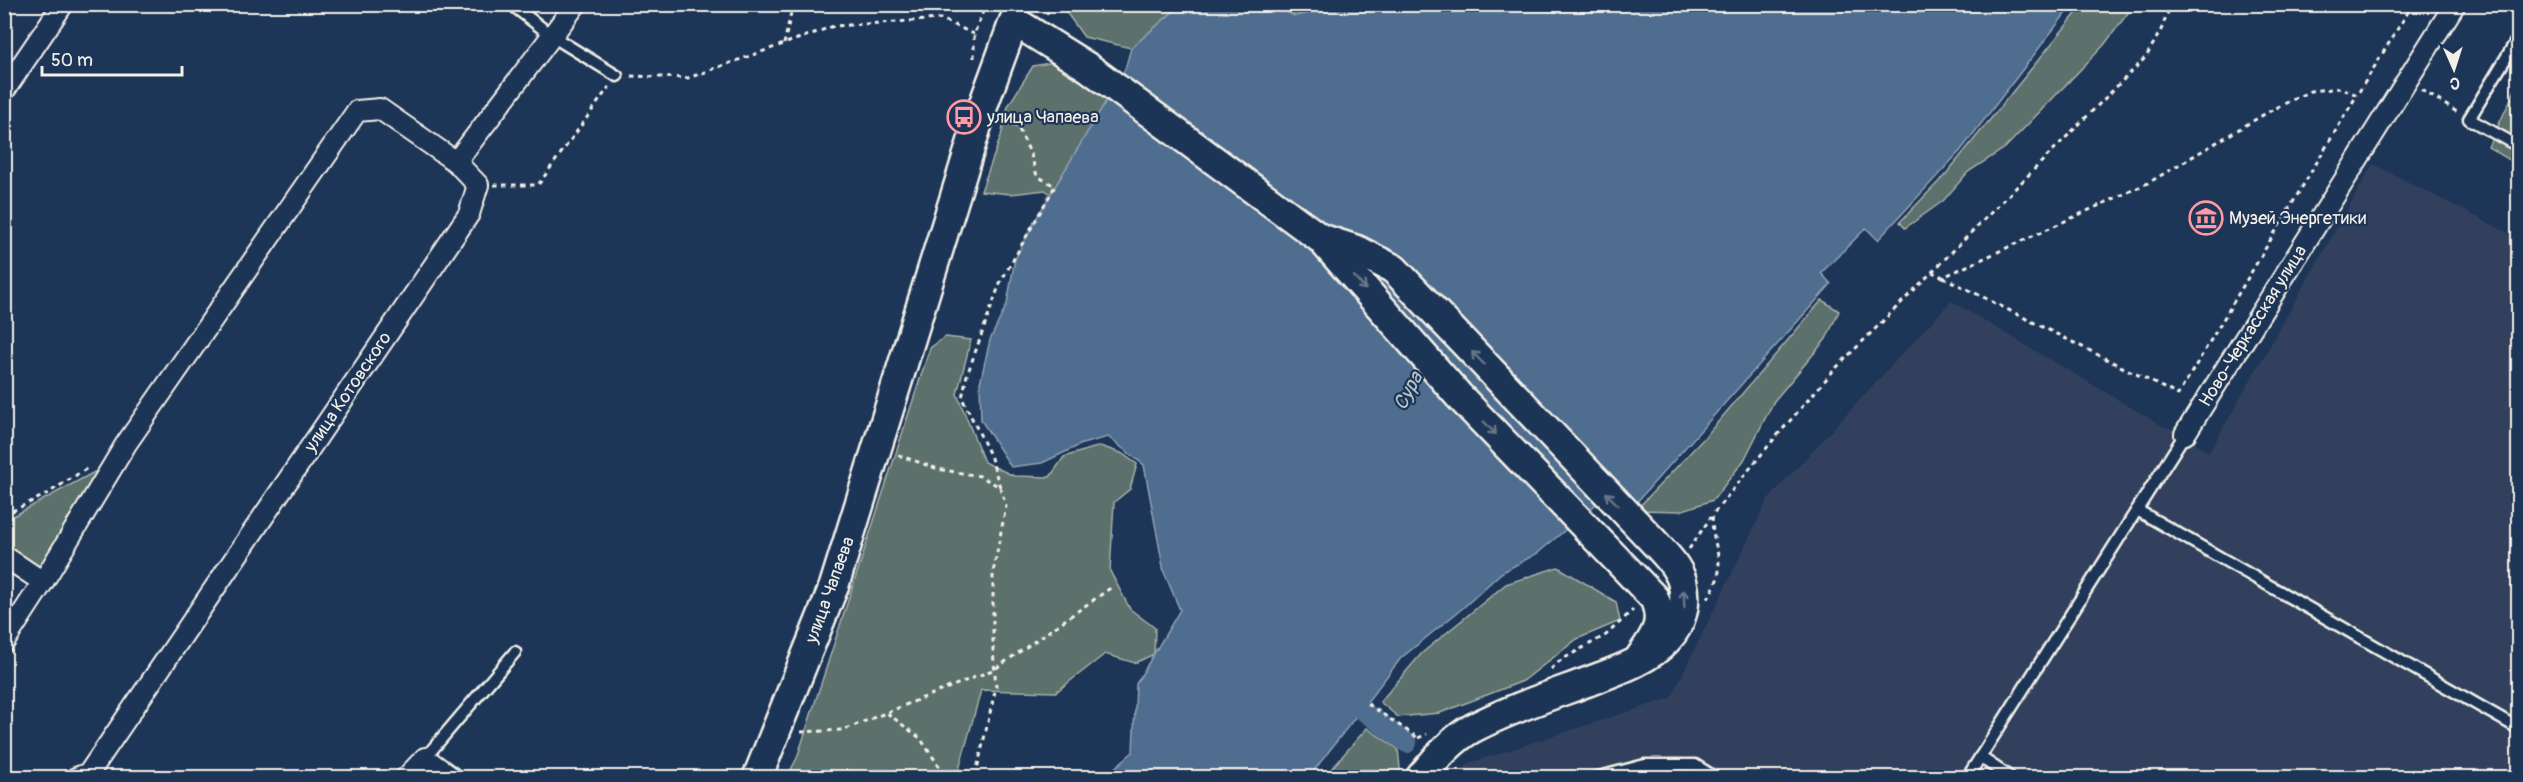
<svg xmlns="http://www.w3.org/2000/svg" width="2523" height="782" font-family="Pangolin,sans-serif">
  <rect width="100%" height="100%" fill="#1d3557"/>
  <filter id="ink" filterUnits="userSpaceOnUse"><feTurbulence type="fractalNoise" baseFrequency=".0167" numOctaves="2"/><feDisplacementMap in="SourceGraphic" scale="12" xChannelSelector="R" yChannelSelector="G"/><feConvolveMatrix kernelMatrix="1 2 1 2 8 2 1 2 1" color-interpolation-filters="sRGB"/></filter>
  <g filter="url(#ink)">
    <!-- built -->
    <path fill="#31415d" d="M2373 164 2518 238V777L1457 778 1469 763 1671 698 1768 499 1951 301 2161 425 2185 434 2209 453Z"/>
    <!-- green -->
    <g fill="#5c706c" stroke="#a8b0aa" stroke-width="1.5">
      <path d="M1061 5H1194L1174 11 1131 48 1084 37Z"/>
      <path d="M1269 5H1356L1295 16Z"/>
      <path d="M2083 5H2134L2104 45 2005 148 1968 172 1943 201 1905 228 1900 222 1946 174Z"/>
      <path d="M1055 62 1109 98 1051 194 1045 190 1011 194 981 191 1001 136 1008 106 1033 66Z"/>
      <path d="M2518 84V165L2488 147Z"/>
      <path d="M1822 300 1839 311 1826 339 1774 401 1744 460 1713 500 1680 511 1636 510 1706 436Z"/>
      <path d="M945 337 971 340 957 394 984 462 1014 476 1050 477 1064 457 1100 446 1121 453 1137 464 1130 489 1114 502 1110 571 1130 609 1155 628 1154 654 1135 663 1105 654 1056 692 981 690 957 777H787L797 758 930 348Z"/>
      <path d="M98 470 40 567 5 545 4 521Z"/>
      <path d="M1558 567 1616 602 1620 621 1577 639 1523 681 1440 713 1398 717 1380 702 1422 653 1506 584Z"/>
      <path d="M1367 728 1398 749 1401 777H1324Z"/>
    </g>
    <!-- water -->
    <path fill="#4f6d8f" stroke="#91a2b3" stroke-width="1.5" d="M1194 4 1269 5 1295 16 1356 4 2072 5 1961 150 1878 240 1866 228 1821 273 1831 284 1627 513 1608 494 1538 553 1501 573 1464 607 1401 658 1309 777H1104L1133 752 1136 684 1180 610 1164 572 1144 465 1108 437 1082 444 1042 463 1011 467 981 420 980 383 990 340 1007 304 1015 259 1034 222 1125 69 1131 48 1174 11Z"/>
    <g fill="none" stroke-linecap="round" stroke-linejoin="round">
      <!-- canal -->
      <path stroke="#4f6d8f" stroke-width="20" d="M1362 710 1407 743"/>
      <!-- service casing -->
      <g stroke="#f4f1e8" stroke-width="15">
        <g id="service">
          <path d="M511 4 552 36 617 76"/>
          <path d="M2518 38 2469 119 2518 146"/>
          <path d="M2137 510 2518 728"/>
          <path d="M1980 757 2011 778"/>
          <path d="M425 758 515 652"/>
          <path d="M1595 778 1645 765H1695L1716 778"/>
          <path d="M1967 778 2185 434"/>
        </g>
      </g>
      <!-- minor casing -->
      <g stroke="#f4f1e8" stroke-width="24">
        <g id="minor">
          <path d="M4 91 63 4"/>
          <path d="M2185 434 2455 4"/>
          <path d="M4 556 43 582"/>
          <path d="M4 642 43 582 126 444 357 111 380 109 456 162"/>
          <path d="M76 778 89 773 469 214 478 185 456 162 576 4"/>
          <path d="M406 778 425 758 452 778"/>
        </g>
      </g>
      <!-- secondary casing -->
      <g stroke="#f4f1e8" stroke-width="33">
        <g id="secondary">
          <path d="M1323 239 1357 250 1394 269 1653 541C1664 553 1677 565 1682 581 1688 602 1682 624 1667 640 1648 661 1613 672 1587 682 1549 696 1510 709 1473 728 1452 739 1435 760 1420 778"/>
          <path d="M757 778 834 586 984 103 1014 21 1089 68 1321 239 1459 396 1654 598C1666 624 1654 637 1639 659"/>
        </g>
      </g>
      <!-- path -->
      <g stroke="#f4f1e8" stroke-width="3" stroke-dasharray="4.5 4.5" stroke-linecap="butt">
        <path d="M1047 4 1045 10 1048 14"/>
        <path d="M784 44 793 4"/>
        <path d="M974 58V34L986 4"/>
        <path d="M631 76 688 78 834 26 941 19 974 34"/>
        <path d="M2422 90 2457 112"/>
        <path d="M494 185H538L609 87"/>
        <path d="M1932 272 2146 57 2161 30 2171 4"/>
        <path d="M1943 277 2178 395 2357 95"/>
        <path d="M898 455 938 469 980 476 1000 487 1006 506 993 573V650L996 687 975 778"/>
        <path d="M1000 487 990 455 962 398 967 375 1000 283 1055 186 1037 176 1031 155 1018 127 1003 121"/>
        <path d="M4 515 45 495 89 467"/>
        <path d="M1689 549 1711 517"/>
        <path d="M1708 599C1711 592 1716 584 1718 577 1723 556 1709 535 1713 514L1769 445 1834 370 1932 272 1943 277 2148 183 2268 112 2310 91 2341 88 2357 95 2413 4"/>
        <path d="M1551 669 1561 660 1606 635 1633 610"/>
        <path d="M1368 704 1418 738"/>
        <path d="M887 713 920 738 943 772 944 778"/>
        <path d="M801 732 843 730 995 669 1112 587"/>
        <path d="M1418 738 1427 734"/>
      </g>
      <!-- service -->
      <use href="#service" stroke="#1d3557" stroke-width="10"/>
      <!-- minor -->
      <use href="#minor" stroke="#1d3557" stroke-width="20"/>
      <!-- secondary -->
      <use href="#secondary" stroke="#1d3557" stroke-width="28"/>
    </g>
    <!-- one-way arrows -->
    <defs><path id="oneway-shaft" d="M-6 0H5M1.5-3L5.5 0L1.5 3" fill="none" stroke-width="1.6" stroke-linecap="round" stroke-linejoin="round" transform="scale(1.5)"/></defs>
    <g stroke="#68778a">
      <use href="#oneway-shaft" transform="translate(1360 283) rotate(49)"/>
      <use href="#oneway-shaft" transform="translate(1478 358) rotate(-134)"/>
      <use href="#oneway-shaft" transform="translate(1490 428) rotate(46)"/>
      <use href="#oneway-shaft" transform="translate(1612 499) rotate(-134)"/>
      <use href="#oneway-shaft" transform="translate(1684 599) rotate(-92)"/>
    </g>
  </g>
  <!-- icons -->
  <defs>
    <g id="bus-ring" transform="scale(1.725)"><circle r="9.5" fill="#1d3557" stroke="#ff9aa2" stroke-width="1.5"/><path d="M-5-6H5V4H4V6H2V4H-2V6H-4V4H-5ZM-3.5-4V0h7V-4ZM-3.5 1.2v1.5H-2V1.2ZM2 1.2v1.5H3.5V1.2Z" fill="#ff9aa2"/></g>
    <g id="museum-ring" transform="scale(1.725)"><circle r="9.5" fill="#1d3557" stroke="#ff9aa2" stroke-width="1.5"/><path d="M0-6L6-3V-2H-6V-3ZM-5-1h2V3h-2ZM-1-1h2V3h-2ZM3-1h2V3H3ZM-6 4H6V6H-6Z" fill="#ff9aa2"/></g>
  </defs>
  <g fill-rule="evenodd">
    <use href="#bus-ring" x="964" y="117"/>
    <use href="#museum-ring" x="2206" y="218"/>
  </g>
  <g text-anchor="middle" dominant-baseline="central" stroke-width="4.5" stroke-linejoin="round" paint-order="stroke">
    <!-- poi labels -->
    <g font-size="18" fill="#f4f1e8" stroke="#1d3557" text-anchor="start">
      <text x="987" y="117">улица Чапаева</text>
      <text x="2229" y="218">Музей Энергетики</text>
    </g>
    <!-- street labels -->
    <g font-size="18" fill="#f4f1e8" stroke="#1d3557">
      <text transform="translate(2253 326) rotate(-58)">Ново-Черкасская улица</text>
      <text transform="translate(348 392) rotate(-56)">улица Котовского</text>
      <text transform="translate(830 590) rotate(-70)">улица Чапаева</text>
    </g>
    <!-- water labels -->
    <g font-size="20" font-style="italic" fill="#bac3c9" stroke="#1d3557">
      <text transform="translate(1408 391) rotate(-62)">Сура</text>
    </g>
  </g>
  <!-- margin -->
  <rect width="2523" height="782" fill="none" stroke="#1d3557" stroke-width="24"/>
  <rect x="12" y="12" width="2499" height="758" fill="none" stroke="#f4f1e8" stroke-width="2" filter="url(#ink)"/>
  <!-- north arrow -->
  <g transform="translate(2454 69) rotate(177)" stroke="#1d3557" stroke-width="4.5" paint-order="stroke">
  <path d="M0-4.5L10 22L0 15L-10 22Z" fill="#f4f1e8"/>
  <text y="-9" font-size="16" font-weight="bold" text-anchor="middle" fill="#f4f1e8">С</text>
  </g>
  <!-- scale -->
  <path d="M42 66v9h140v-9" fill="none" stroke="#f4f1e8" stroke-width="3"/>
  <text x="51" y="66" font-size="18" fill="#f4f1e8" stroke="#1d3557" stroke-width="4.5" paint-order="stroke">50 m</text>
</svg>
